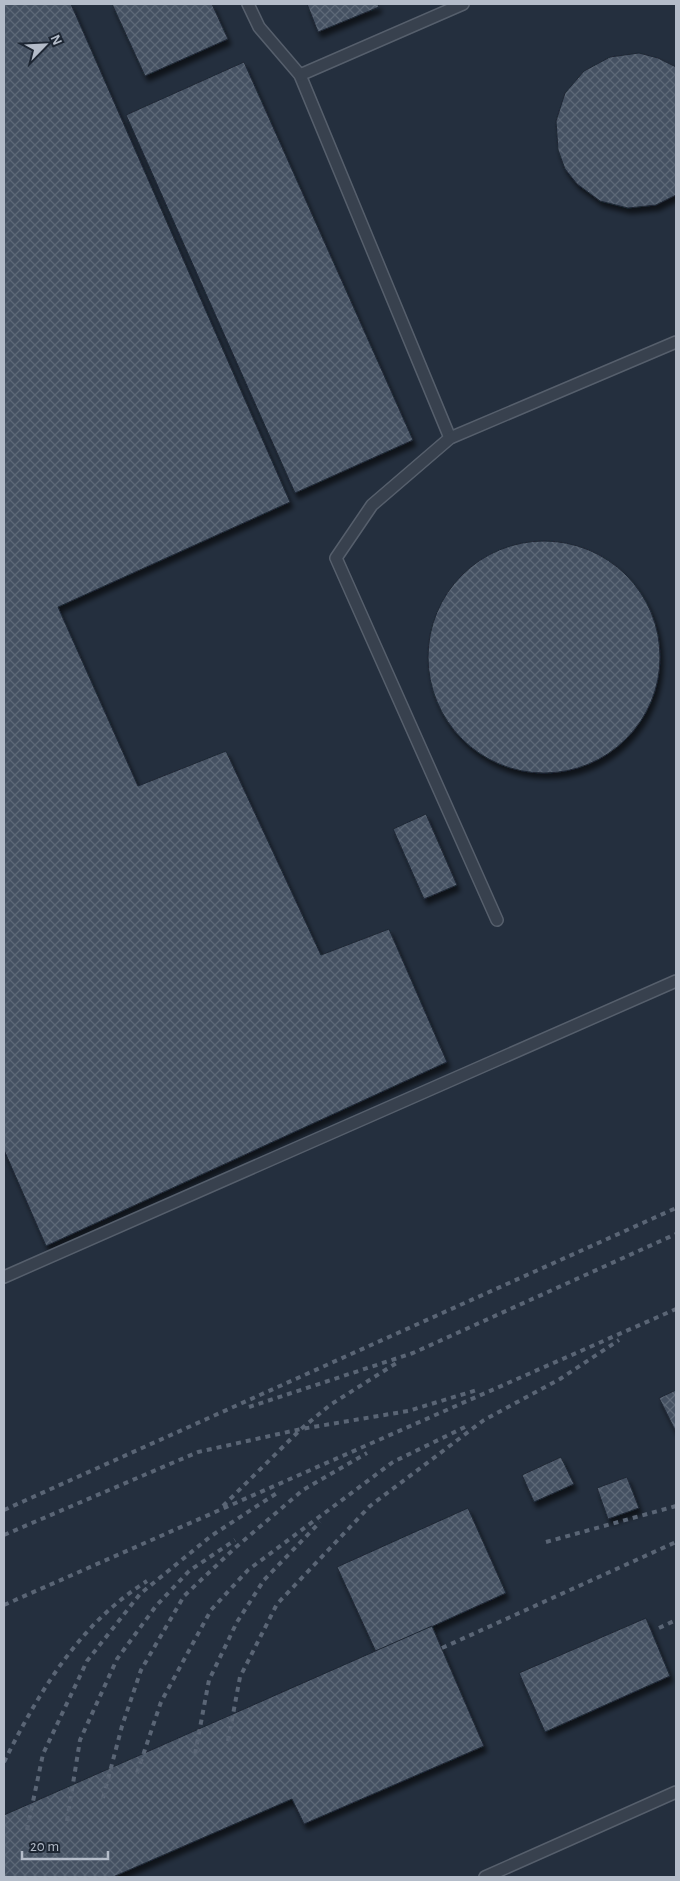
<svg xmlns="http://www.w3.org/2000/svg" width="680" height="1881" font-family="'Alegreya Sans',sans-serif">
  <defs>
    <pattern id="building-cross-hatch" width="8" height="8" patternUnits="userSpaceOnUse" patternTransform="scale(1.25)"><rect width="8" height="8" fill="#455162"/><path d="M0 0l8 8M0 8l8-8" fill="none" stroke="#5d6877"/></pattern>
    <filter id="shadow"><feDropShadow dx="3" dy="5.5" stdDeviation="2.5" flood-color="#0009"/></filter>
  </defs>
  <rect width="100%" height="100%" fill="#242f3e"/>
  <!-- building -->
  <g fill="url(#building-cross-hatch)" stroke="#1f2835" filter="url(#shadow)">
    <path d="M4 4H71L290 502 58 607 138 786 226 751 321 955 389 929 447 1062 46 1246 4 1150Z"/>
    <path d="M112 4H212L228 39 145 76Z"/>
    <path d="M307 4H378L379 7 318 32Z"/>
    <path d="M639 53 658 58 676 67V195L656 205 628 208 600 201 577 184 565 169 558 150 556 121 565 93 584 71 610 57Z"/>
    <path d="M244 62 413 440 295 493 126 115Z"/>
    <circle cx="544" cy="657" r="116"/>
    <path d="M426 814 457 885 424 899 393 829Z"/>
    <path d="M676 1390V1432L659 1398Z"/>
    <path d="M561 1457 574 1484 534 1502 522 1475Z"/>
    <path d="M627 1477 639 1508 608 1519 597 1488Z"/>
    <path d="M468 1508 506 1593 376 1652 337 1567Z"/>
    <path d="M646 1618 670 1676 545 1732 519 1673Z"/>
    <path d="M432 1626 484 1746 304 1824 292 1799 113 1877H4V1815Z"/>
  </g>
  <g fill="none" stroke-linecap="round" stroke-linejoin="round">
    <!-- service casing -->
    <g stroke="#565f6c" stroke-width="14">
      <g id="service">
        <path d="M248 4 259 27 300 75 450 438"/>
        <path d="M300 75 463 4"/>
        <path d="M497 920 336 558 372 505 450 438 676 342"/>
        <path d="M4 1277 676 981"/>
        <path d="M485 1877 676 1792"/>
      </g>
    </g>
    <!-- service -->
    <use href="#service" stroke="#38414e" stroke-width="11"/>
    <!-- rail -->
    <g stroke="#5a6575" stroke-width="4" stroke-dasharray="5 5" stroke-linecap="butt">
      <path d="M249 1407 413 1353 676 1234"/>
      <path d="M223 1506 301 1429 330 1405 398 1362"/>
      <path d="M4 1510 676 1208"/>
      <path d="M4 1535 198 1452 301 1429 408 1411 477 1390"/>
      <path d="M546 1542 676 1506"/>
      <path d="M4 1605 676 1309"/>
      <path d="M659 1628 676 1620"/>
      <path d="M442 1648 676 1542"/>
      <path d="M228 1741 240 1677 277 1604 370 1506 484 1420 560 1379 619 1340"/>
      <path d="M195 1754 209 1680 237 1622 264 1580 320 1522"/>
      <path d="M4 1762C39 1692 79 1624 147 1581"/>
      <path d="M137 1773 161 1702 211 1610 248 1570 393 1462 467 1426"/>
      <path d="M103 1798 122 1726 141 1670 184 1596 236 1547 303 1490 367 1453"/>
      <path d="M67 1821 80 1740 117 1659 156 1606 189 1571 235 1540"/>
      <path d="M27 1830 43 1754 87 1661 140 1594 211 1536 280 1491"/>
    </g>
  </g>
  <!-- border -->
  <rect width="680" height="1881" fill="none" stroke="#b4bcc9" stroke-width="10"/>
  <!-- north arrow -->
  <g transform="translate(45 45) rotate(66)" stroke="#1d2633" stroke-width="4" paint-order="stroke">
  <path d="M0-4L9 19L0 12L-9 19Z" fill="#b4bcc9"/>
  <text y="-8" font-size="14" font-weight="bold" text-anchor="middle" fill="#b4bcc9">N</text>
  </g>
  <!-- scale -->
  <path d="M22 1851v8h86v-8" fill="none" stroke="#b4bcc9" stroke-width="2.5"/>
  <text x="30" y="1851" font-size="15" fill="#b4bcc9" stroke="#1d2633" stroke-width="4" paint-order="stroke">20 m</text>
</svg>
